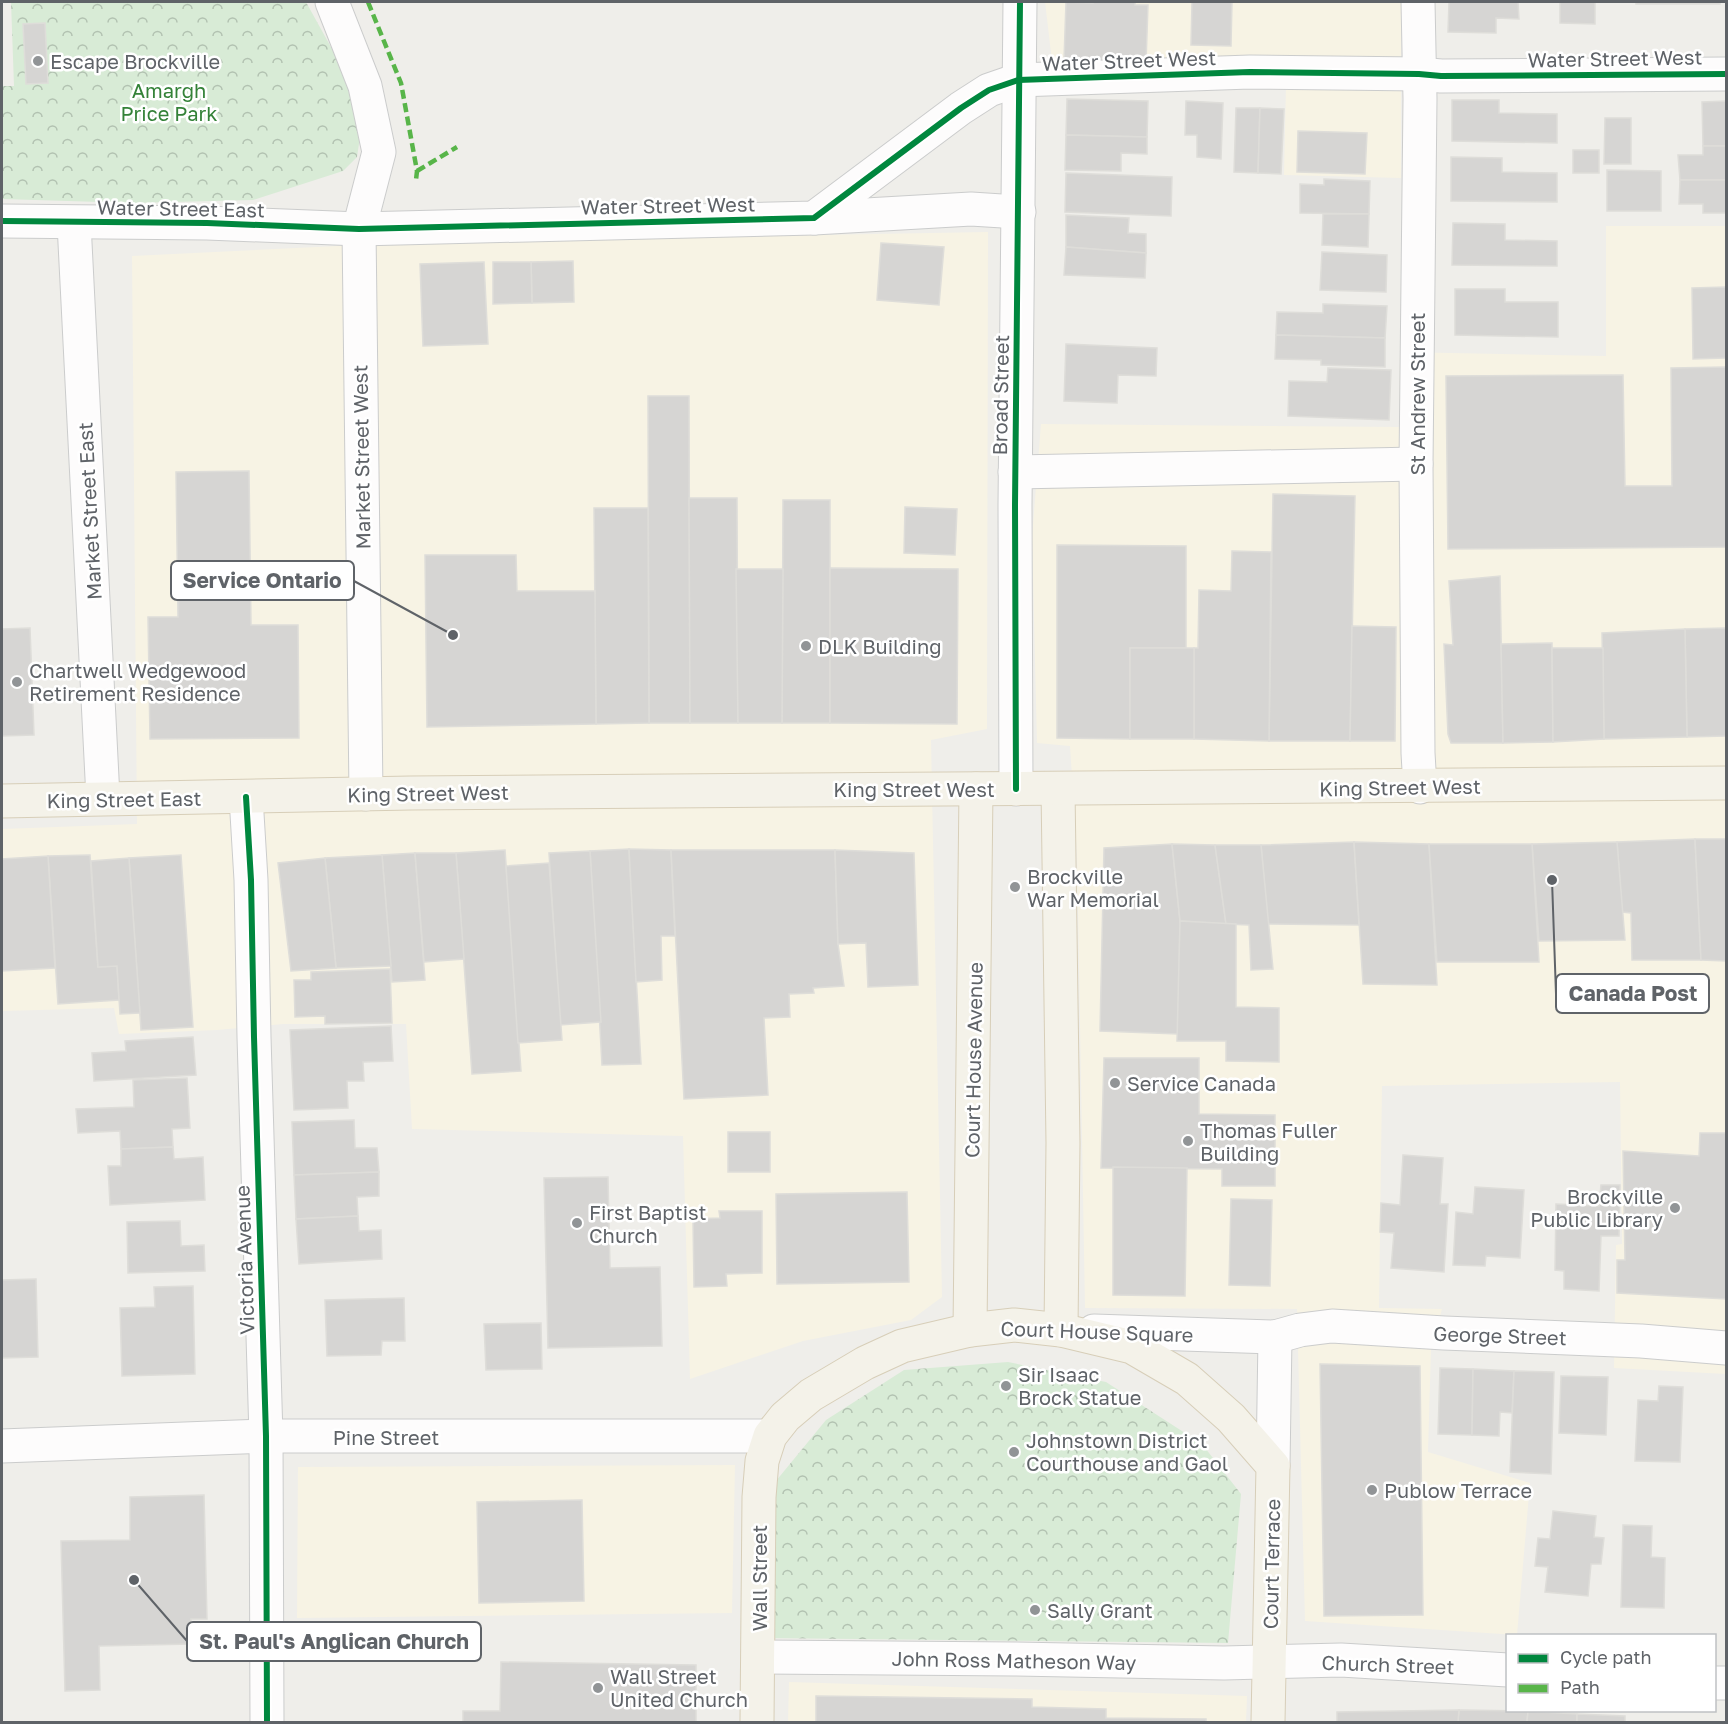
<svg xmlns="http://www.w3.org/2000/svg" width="1728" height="1724" font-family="'Golos Text',sans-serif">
  <defs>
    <pattern id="forest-crowns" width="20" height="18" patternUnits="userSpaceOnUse" patternTransform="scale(1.5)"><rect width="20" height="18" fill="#d8ebd6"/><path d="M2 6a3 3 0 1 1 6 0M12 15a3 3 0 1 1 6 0" fill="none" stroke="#b2c2b1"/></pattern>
  </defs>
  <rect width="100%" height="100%" fill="#efeeea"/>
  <!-- commercial -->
  <g fill="#f7f3e4">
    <path d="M1045 2H1401V178L1284 175 1286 86 1054 78Z"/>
    <path d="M1606 226H1726V1374L1614 1368 1616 1245 1622 1244 1620 1082 1382 1086 1379 1308 1442 1309 1431 1349 1428 1452 1530 1483 1517 1635 1305 1621 1297 1309 1085 1308 1077 855 1070 746 1037 743 1032 537 1041 424 1399 427 1400 352 1606 356Z"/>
    <path d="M988 232 987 729 931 740 942 1297 911 1320 803 1341 690 1379 683 1136 412 1129 406 1024H283L217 1030 119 1034 114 1008 2 1011V829L137 824 132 256 421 242Z"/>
    <path d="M735 1465 732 1613 297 1618 298 1467Z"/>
    <path d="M789 1682 1247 1696 1246 1722H788Z"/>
  </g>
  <!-- forest -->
  <g fill="url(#forest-crowns)">
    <path d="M11 2H306L353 87 360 137 357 157 343 171 253 200 133 203 2 199V86H14Z"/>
    <path d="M1008 1362 1106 1382 1202 1444 1241 1494 1228 1643 760 1638 771 1487 826 1420 904 1370Z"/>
  </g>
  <!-- building -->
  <g fill="#d6d5d3" stroke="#deddd9" stroke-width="1.5">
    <path d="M1066 2 1093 3V2H1135V5H1148L1146 63 1064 60Z"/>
    <path d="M1192 2H1232L1231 46 1191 45Z"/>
    <path d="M1449 2H1518L1519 19 1496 18V33L1448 32Z"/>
    <path d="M1560 2H1595V24L1560 23Z"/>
    <rect x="1636" y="2" width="84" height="2"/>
    <path d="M45 23 48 83 26 84 23 24Z"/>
    <path d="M1067 99 1148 101 1147 137 1066 135Z"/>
    <path d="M1452 100H1499V113L1557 114V143L1452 141Z"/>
    <path d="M1186 101 1223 103 1221 159 1197 157V135H1185Z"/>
    <path d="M1726 101V146H1703L1702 102Z"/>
    <path d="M1236 108H1260L1258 173 1234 172Z"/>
    <path d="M1260 108 1284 109 1281 174 1258 173Z"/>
    <path d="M1605 118H1631V164H1604Z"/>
    <path d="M1298 131 1367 133 1365 174 1297 172Z"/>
    <path d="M1066 135 1147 137V154L1121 153V171L1065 170Z"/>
    <path d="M1703 146H1726V180H1680L1678 155H1703Z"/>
    <rect x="1573" y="150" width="26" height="23"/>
    <path d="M1451 157 1502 158V172L1557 173V202L1451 201Z"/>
    <path d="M1607 170 1661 171V211H1607Z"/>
    <path d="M1066 173 1172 177 1171 216 1065 212Z"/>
    <path d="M1324 179 1370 181 1369 214 1300 213V184L1324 185Z"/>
    <path d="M1680 180H1726V213H1703V204H1679Z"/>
    <path d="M1323 214H1369L1368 247 1322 245Z"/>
    <path d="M1066 215 1129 218 1128 233 1146 234V253L1066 247Z"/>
    <path d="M1453 223 1505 224V240L1557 241V266L1452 265Z"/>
    <path d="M881 243 944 247 939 305 877 300Z"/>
    <path d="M1066 247 1146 253 1145 278 1064 275Z"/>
    <path d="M1322 252 1387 255 1386 292 1320 290Z"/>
    <path d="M573 261 574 302 532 303 531 262Z"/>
    <path d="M484 262 488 344 423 346 420 264Z"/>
    <path d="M493 262H531L532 303 493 304Z"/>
    <path d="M1726 287V358L1693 359 1692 288Z"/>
    <path d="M1455 289H1505V302H1558V337L1455 335Z"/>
    <path d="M1323 304 1387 306 1385 338 1276 335 1277 312 1323 313Z"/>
    <path d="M1276 335 1385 338V367L1321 365V360L1275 359Z"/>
    <path d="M1066 344 1157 348 1156 376 1118 375 1117 403 1064 401Z"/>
    <path d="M1726 367V547L1448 549 1446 376 1623 375 1625 486H1672L1671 368Z"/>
    <path d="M1328 368 1391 370 1389 420 1288 416 1289 381 1327 382Z"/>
    <path d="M648 396H689L690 723H649Z"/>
    <path d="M249 471 251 625H298L299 738 150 739 148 617H178L176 472Z"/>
    <path d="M1273 494 1355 496 1350 741H1269Z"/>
    <path d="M689 498H737L738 723H690Z"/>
    <path d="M783 500H830V723H782Z"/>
    <path d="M905 507 957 509 955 555 904 553Z"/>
    <path d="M594 508H648L649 723 596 724Z"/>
    <path d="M1057 545 1186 546V648H1130V739L1057 738Z"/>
    <path d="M1232 551 1271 552 1269 741 1194 739V648H1198L1199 590 1231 591Z"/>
    <path d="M425 555H516L517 591H595L596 724 427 727Z"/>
    <path d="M830 568 958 569 957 724 830 723Z"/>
    <path d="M736 569H783L782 723H738Z"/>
    <path d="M1500 576 1503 743H1451L1448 734 1444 644 1453 645 1449 581Z"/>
    <path d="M1352 626 1396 627 1395 741H1350Z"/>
    <path d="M30 628 34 735 2 736V629Z"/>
    <path d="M1726 628V736L1687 737 1685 629Z"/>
    <path d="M1685 629 1687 737 1604 739 1602 633Z"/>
    <path d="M1552 643 1553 742 1503 743 1501 644Z"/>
    <rect x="1130" y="648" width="64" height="91"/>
    <path d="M1552 648H1603L1604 739 1553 742Z"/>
    <path d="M1695 839 1701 960H1632L1631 913 1622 912 1617 842Z"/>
    <path d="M1695 839H1726V961L1701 960Z"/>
    <path d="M1354 842 1359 925 1268 924 1261 845Z"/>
    <path d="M1354 842 1429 844 1437 985 1363 984Z"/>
    <path d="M1617 842 1625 940 1539 941 1532 844Z"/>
    <path d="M1172 844 1180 921 1178 1034 1100 1031 1104 848Z"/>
    <path d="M1172 844 1215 845 1226 924 1180 921Z"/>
    <path d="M1429 844H1532L1539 962H1437Z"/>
    <path d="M1215 845H1261L1273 969 1251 970 1249 925 1226 924Z"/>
    <path d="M629 849 641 1064 602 1065 590 851Z"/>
    <path d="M629 849 671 850 675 936H661L662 980 636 982Z"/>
    <path d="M505 850 521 1071 472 1074 456 853Z"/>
    <path d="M671 850H835L838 944 844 986 813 988 814 993 789 994 790 1017 764 1018 768 1095 684 1099Z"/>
    <path d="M835 850 914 853 918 985 868 987 866 943 838 944Z"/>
    <path d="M590 851 601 1022 560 1025 549 853Z"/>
    <path d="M415 853 425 980 392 982 382 855Z"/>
    <path d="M415 853H456L464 959 424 962Z"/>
    <path d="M90 855 98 967 117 966 119 1000 58 1004 48 856Z"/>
    <path d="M181 855 193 1027 141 1030 129 858Z"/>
    <path d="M382 855 391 966 336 968 325 858Z"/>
    <path d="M48 856 55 968 2 971V859Z"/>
    <path d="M129 858 140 1013 120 1014 117 966 98 967 91 861Z"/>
    <path d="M325 858 336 968 291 971 278 863Z"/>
    <path d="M549 863 562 1040 518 1043 506 866Z"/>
    <path d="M1180 921 1236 924V1007L1279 1008V1062L1226 1061V1041H1177Z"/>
    <path d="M390 969 392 1023 325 1024V1016L295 1017 294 980H311V972Z"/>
    <path d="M391 1026 393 1061 363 1062 364 1081H347L348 1108 294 1110 290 1030Z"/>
    <path d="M193 1037 196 1075 94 1081 92 1053 126 1051 125 1041Z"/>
    <path d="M1104 1058H1199V1114L1275 1115V1186H1222V1169L1101 1168Z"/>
    <path d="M187 1078 190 1128 172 1129 173 1147 121 1149 120 1131 78 1133 76 1109 134 1107 133 1080Z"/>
    <path d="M354 1120 355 1148H377L379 1172 294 1175 292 1122Z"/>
    <rect x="728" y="1132" width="42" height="40"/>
    <path d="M1700 1133H1726V1299L1617 1293V1260H1625L1623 1151 1699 1156Z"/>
    <path d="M173 1147 174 1159 203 1157 205 1200 110 1205 108 1166H121V1149Z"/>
    <path d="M1403 1155 1443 1158 1440 1204H1448L1444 1272 1391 1268 1394 1233 1380 1232 1381 1203 1400 1205Z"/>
    <path d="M1113 1167 1187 1168 1185 1296 1113 1295Z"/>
    <path d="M379 1172V1196L357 1197 358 1216 296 1219 294 1175Z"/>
    <path d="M608 1177 610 1268 660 1267 662 1346 548 1348 544 1178Z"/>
    <path d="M1601 1185H1620L1619 1236H1601L1599 1291 1564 1289V1271L1555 1270 1556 1204 1599 1206Z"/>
    <path d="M1475 1187 1524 1190 1520 1258 1486 1256 1485 1266 1453 1265 1456 1212 1473 1214Z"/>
    <path d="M907 1192 909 1282 777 1284 776 1194Z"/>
    <path d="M1231 1199 1272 1200 1270 1286 1229 1285Z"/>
    <path d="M719 1211H762V1273L726 1274 727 1286 694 1287 693 1219 720 1218Z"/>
    <path d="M358 1216 359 1231 381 1230 382 1259 299 1264 296 1219Z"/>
    <path d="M180 1221 181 1246 204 1245 205 1271 128 1273 127 1222Z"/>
    <path d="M36 1279 38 1357 2 1358V1280Z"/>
    <path d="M193 1286 195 1374 122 1376 120 1308 155 1307 154 1287Z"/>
    <path d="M404 1298 405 1341H382L381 1355 327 1356 325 1300Z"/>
    <path d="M541 1323 542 1369 486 1370 484 1324Z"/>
    <path d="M1320 1364 1420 1366 1423 1615 1324 1616Z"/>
    <path d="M1440 1368 1473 1369 1472 1435 1438 1434Z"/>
    <path d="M1473 1369 1514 1371 1512 1413 1500 1412 1499 1436 1472 1435Z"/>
    <path d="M1514 1371 1554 1372 1551 1474 1510 1472Z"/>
    <path d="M1561 1376 1608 1377 1606 1435 1559 1433Z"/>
    <path d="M1659 1386 1683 1387 1680 1462 1635 1461 1638 1400 1658 1401Z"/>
    <path d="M204 1495 207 1619H191V1644L99 1646 100 1690 65 1691 61 1541 130 1540V1497Z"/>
    <path d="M582 1500 584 1601 479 1603 477 1502Z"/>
    <path d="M1553 1511 1596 1516 1594 1537 1604 1538 1601 1564H1591L1588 1596 1545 1592 1548 1567 1535 1566 1538 1538 1550 1539Z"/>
    <path d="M1623 1525 1652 1526 1651 1557 1665 1558 1664 1608 1621 1607Z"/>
    <path d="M501 1662 696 1665V1722H463V1711H500Z"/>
    <path d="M816 1696 1032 1699V1707L1106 1709V1718L1206 1719V1722H816Z"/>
    <path d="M1459 1710 1528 1711 1527 1722H1458Z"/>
    <path d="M1459 1710 1458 1722H1337V1712Z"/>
    <path d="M1528 1711 1577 1714V1722H1527Z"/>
    <path d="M1577 1714 1625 1716V1722H1577Z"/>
  </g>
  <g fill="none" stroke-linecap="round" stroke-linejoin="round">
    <!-- minor casing -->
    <g stroke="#cbcccc" stroke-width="35">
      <g id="minor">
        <path d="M332 2 365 86 379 152 359 229 366 794"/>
        <path d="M1418 2 1420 99 1416 464 1418 753 1420 787"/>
        <path d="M814 218 961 108 989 90 1018 80 1250 72 1419 74 1441 76 1726 74"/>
        <path d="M2 221 207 223 359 229 814 218 971 209 1019 212"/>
        <path d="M74 223 103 798"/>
        <path d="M1015 472 1416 464"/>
        <path d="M1016 789 1015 505 1020 2"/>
        <path d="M246 797 251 880 254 1037 266 1436 267 1722"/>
        <path d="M1094 1331 1275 1337 1300 1330 1332 1326 1444 1333 1641 1341 1726 1348"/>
        <path d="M2 1446 266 1436H770"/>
        <path d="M1273 1466 1275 1337"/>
        <path d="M759 1657 1015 1659 1224 1663 1341 1660 1508 1670"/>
        <path d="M1714 1683H1726"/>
      </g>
    </g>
    <!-- major casing -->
    <g stroke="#d7ceb8" stroke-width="35">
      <g id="major">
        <path d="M1058 789 1063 1143 1061 1330"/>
        <path d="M2 801 411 793 1726 783"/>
        <path d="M970 1330 976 789"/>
        <path d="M757 1722 759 1497 762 1461 770 1436 785 1417 811 1395 865 1363 902 1346 970 1330 1014 1325 1061 1330 1132 1347 1187 1379 1231 1418 1273 1466 1268 1722"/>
      </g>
    </g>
    <!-- minor -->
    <use href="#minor" stroke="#fdfcfc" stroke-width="33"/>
    <!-- major -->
    <use href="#major" stroke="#f4f2e9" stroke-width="33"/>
    <!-- quiet -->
    <g stroke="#58b549" stroke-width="4.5" stroke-dasharray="9 4.5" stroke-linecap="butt">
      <path d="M368 2 401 83 417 171 416 180"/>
      <path d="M417 171 457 147"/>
    </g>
    <!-- cycleway casing -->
    <g stroke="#fff" stroke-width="10">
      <g id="cycleway">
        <path d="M2 221 207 223 359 229 814 218 961 108 989 90 1018 80 1250 72 1419 74 1441 76 1726 74"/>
        <path d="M1016 789 1015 505 1020 2"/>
        <path d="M246 797 251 880 254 1037 266 1436 267 1722"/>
      </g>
    </g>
    <!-- cycleway -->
    <use href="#cycleway" stroke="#00873e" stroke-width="6"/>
  </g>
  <!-- markers -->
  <g fill="#919496" stroke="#fff" stroke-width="2">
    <circle cx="38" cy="61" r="6"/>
    <circle cx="806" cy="646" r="6"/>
    <circle cx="17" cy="682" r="6"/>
    <circle cx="1015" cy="887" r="6"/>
    <circle cx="1115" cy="1083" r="6"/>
    <circle cx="1188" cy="1141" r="6"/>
    <circle cx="1675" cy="1208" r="6"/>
    <circle cx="577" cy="1223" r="6"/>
    <circle cx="1006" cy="1386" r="6"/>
    <circle cx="1014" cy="1452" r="6"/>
    <circle cx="1372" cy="1490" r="6"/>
    <circle cx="1035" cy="1610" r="6"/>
    <circle cx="598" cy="1688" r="6"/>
  </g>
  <g text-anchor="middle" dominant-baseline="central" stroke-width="5" stroke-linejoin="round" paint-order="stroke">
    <!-- street labels -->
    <g font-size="20" fill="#5f6368" stroke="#fff">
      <text transform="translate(1615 58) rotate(-1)">Water Street West</text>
      <text transform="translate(1129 60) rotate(-2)">Water Street West</text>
      <text transform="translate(668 205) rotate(-1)">Water Street West</text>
      <text transform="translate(181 208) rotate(1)">Water Street East</text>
      <text transform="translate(1417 394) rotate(-90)">St Andrew Street</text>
      <text transform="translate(1000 395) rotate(-89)">Broad Street</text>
      <text transform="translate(361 457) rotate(-91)">Market Street West</text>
      <text transform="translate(89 511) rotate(-93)">Market Street East</text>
      <text transform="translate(1400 787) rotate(-1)">King Street West</text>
      <text x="914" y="789">King Street West</text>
      <text transform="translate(428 793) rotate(-1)">King Street West</text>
      <text transform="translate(124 799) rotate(-1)">King Street East</text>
      <text transform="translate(973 1060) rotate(-89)">Court House Avenue</text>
      <text transform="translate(244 1260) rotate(-92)">Victoria Avenue</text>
      <text transform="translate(1097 1331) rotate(2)">Court House Square</text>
      <text transform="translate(1500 1335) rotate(2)">George Street</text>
      <text x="386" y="1437">Pine Street</text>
      <text transform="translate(1271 1564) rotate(-89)">Court Terrace</text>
      <text transform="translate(759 1578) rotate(-90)">Wall Street</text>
      <text transform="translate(1014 1660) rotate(1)">John Ross Matheson Way</text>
      <text transform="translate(1388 1664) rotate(2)">Church Street</text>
    </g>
    <!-- poi labels -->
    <g font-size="20" fill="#5f6368" stroke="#fff" text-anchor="start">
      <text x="50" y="61">Escape Brockville</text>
      <text x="818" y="646">DLK Building</text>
      <text x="29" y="670">Chartwell Wedgewood<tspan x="29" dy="23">Retirement Residence</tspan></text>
      <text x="1027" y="876">Brockville<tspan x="1027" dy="23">War Memorial</tspan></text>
      <text x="1127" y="1083">Service Canada</text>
      <text x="1200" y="1130">Thomas Fuller<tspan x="1200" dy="23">Building</tspan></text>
      <text x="1663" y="1196" text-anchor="end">Brockville<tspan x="1663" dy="23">Public Library</tspan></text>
      <text x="589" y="1212">First Baptist<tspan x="589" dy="23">Church</tspan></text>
      <text x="1018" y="1374">Sir Isaac<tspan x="1018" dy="23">Brock Statue</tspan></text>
      <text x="1026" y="1440">Johnstown District<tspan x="1026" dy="23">Courthouse and Gaol</tspan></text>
      <text x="1384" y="1490">Publow Terrace</text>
      <text x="1047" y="1610">Sally Grant</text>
      <text x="610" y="1676">Wall Street<tspan x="610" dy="23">United Church</tspan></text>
    </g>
    <!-- park labels -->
    <g font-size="20" fill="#348238" stroke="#fff">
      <text x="169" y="90">Amargh<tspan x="169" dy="23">Price Park</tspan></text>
    </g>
  </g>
  <!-- callouts -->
  <path fill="none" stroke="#5f6368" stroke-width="2" d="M453 635L354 581M1552 880L1556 994M134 1580L187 1641"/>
  <g fill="#5f6368" stroke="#fff" stroke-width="2">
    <circle cx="453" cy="635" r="6"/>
    <circle cx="1552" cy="880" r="6"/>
    <circle cx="134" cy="1580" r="6"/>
  </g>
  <g fill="#fff" stroke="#5f6368" stroke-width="2">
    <rect x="171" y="561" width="183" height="39" rx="6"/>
    <rect x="1556" y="974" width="153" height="39" rx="6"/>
    <rect x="187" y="1622" width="294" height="39" rx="6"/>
  </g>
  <g font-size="21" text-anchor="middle" font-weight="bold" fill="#5f6368">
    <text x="262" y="588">Service Ontario</text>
    <text x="1633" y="1001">Canada Post</text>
    <text x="334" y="1649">St. Paul's Anglican Church</text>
  </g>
  <!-- border -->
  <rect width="1728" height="1724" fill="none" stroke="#5f6368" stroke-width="6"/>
  <!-- legend -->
  <rect x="1506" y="1634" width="210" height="78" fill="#ffffff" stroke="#bfc1c3" stroke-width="1.5"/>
  <rect x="1518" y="1654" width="30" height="9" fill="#00873e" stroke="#bfc1c3" stroke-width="1.5"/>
  <text x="1560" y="1664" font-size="18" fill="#5f6368">Cycle path</text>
  <rect x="1518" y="1684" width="30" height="9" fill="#58b549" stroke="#bfc1c3" stroke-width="1.5"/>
  <text x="1560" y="1694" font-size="18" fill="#5f6368">Path</text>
</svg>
